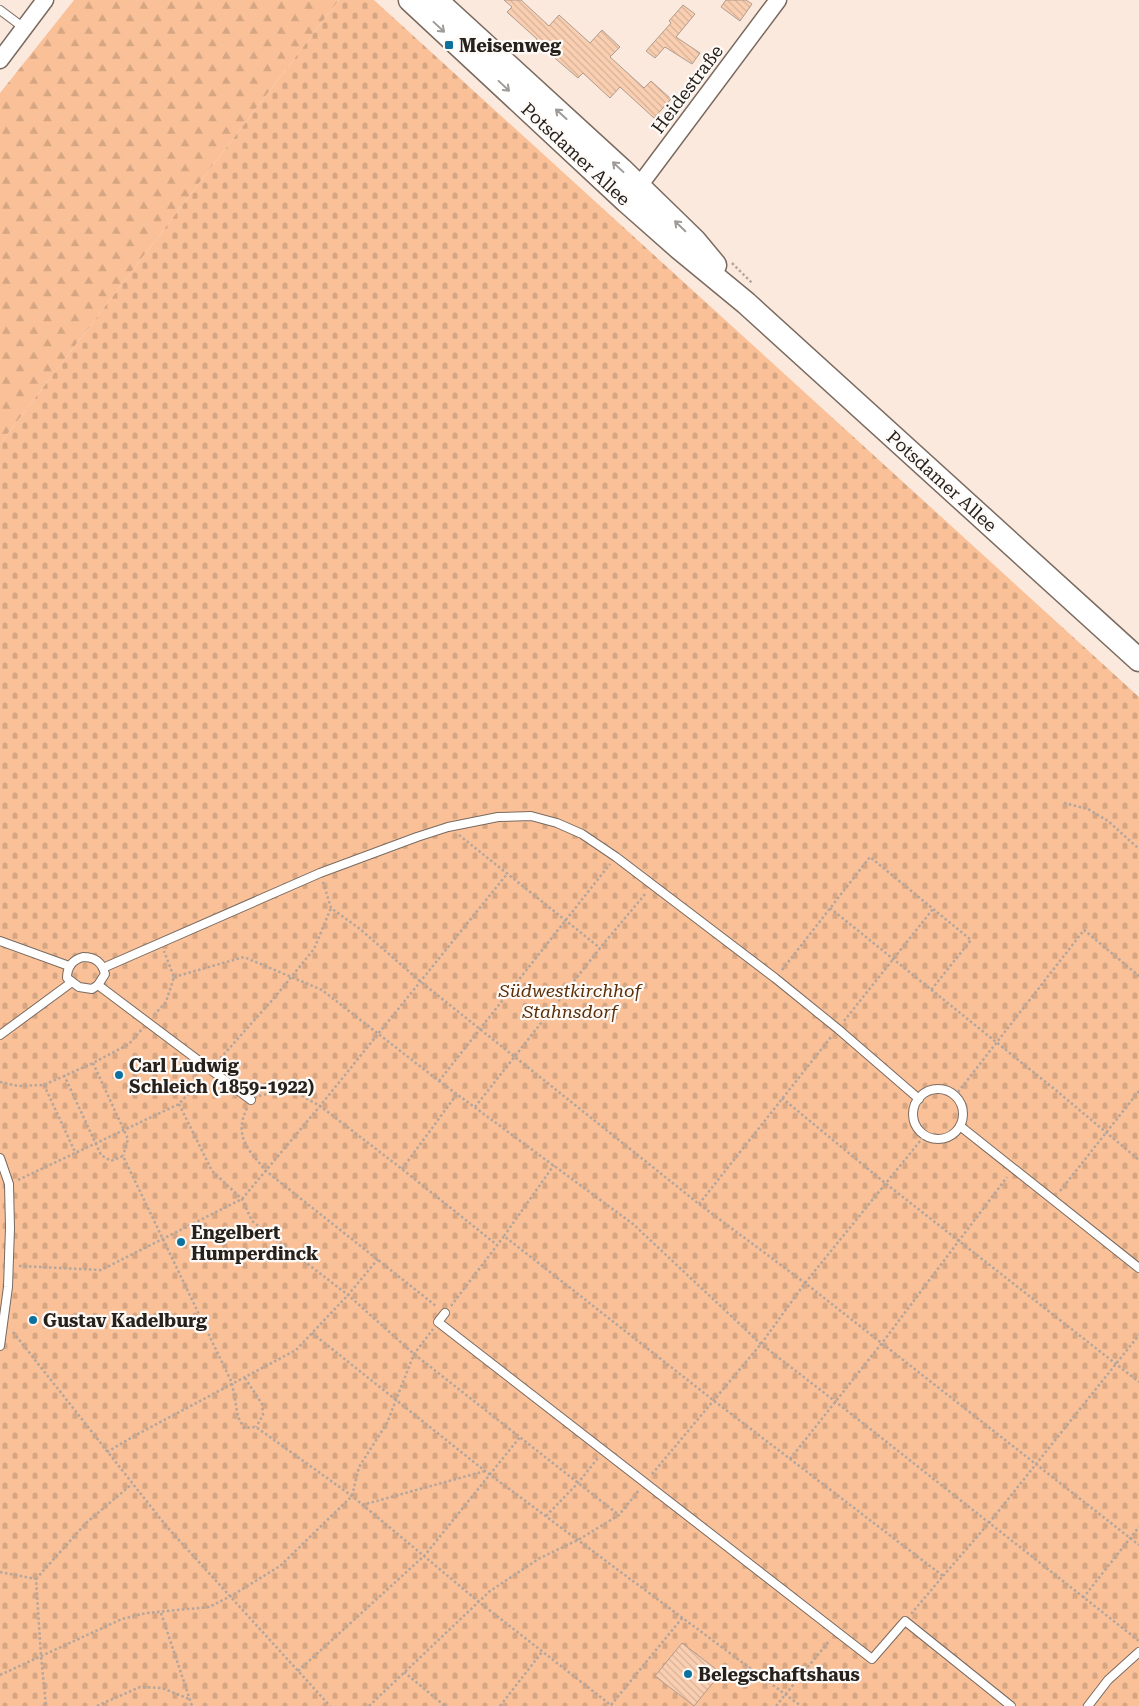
<svg xmlns="http://www.w3.org/2000/svg" width="1139" height="1706" font-family="'Roboto Serif',serif">
  <defs>
    <pattern id="forest-firs" width="22" height="20" patternUnits="userSpaceOnUse" patternTransform="scale(1.25)"><rect width="22" height="20" fill="#fac199"/><path d="M5 1l3.5 6h-7zM16 11l3.5 6h-7z" fill="#d6a683"/></pattern>
    <pattern id="cemetery-stones" width="16" height="16" patternUnits="userSpaceOnUse" patternTransform="scale(1.25)"><rect width="16" height="16" fill="#fac199"/><path d="M2 7V4a2 2 0 0 1 4 0v3zM10 15v-3a2 2 0 0 1 4 0v3z" fill="#d6a683"/></pattern>
    <pattern id="building-back-hatch" width="6" height="6" patternUnits="userSpaceOnUse" patternTransform="scale(1.25)"><rect width="6" height="6" fill="#facfb1"/><path d="M-1 5l2 2M0 0l6 6M5-1l2 2" fill="none" stroke="#d6b198"/></pattern>
  </defs>
  <rect width="100%" height="100%" fill="#fce9dd"/>
  <!-- forest -->
  <path fill="url(#forest-firs)" d="M74 0H339L0 444V93Z"/>
  <!-- cemetery -->
  <path fill="url(#cemetery-stones)" d="M339 0H374L1139 697V1706H0V444Z"/>
  <!-- building -->
  <g fill="url(#building-back-hatch)" stroke="#ad9c90">
    <path d="M504 0H521L549 26 559 15 590 43 602 30 620 47 610 57 644 88 651 81 671 99 654 118 620 87 610 98 583 73 578 78 535 41 537 39 507 12 512 7Z"/>
    <path d="M726 0H746L752 4 740 21 721 7Z"/>
    <path d="M683 5 695 14 676 37 700 53 692 64 665 47 655 58 646 51 671 23 669 21Z"/>
    <path d="M682 1643 721 1673 694 1706 655 1676Z"/>
  </g>
  <g fill="none" stroke-linecap="round" stroke-linejoin="round">
    <!-- lane casing -->
    <g stroke="#7a6a5f" stroke-width="10">
      <g id="lane">
        <path d="M0 10 24 28"/>
        <path d="M0 941 69 966"/>
        <path d="M83 957C95 957 102 962 105 974L98 985 92 989 79 987 67 978C67 967 72 960 83 957Z"/>
        <path d="M103 968 320 873 417 837 448 827 498 817 531 816 557 823 582 834 616 857 775 978 838 1029 919 1099"/>
        <path d="M98 985 251 1100"/>
        <path d="M0 1035 72 982"/>
        <circle cx="938" cy="1114" r="25"/>
        <path d="M960 1126 1139 1268"/>
        <path d="M0 1158 9 1184 10 1228 8 1287 0 1346"/>
        <path d="M445 1313 438 1322 872 1659 905 1621 1011 1706"/>
        <path d="M1088 1706 1108 1680 1139 1652"/>
      </g>
    </g>
    <!-- street casing -->
    <g stroke="#7a6a5f" stroke-width="19">
      <g id="street">
        <path d="M0 60 45 0"/>
        <path d="M633 194 778 0"/>
      </g>
    </g>
    <!-- secondary casing -->
    <g stroke="#7a6a5f" stroke-width="25">
      <g id="secondary">
        <path d="M410 0 627 202 678 247 746 303 1139 660"/>
        <path d="M436 0 621 169 695 241 715 265"/>
      </g>
    </g>
    <!-- path -->
    <g stroke="#b4a69c" stroke-width="2.5" stroke-dasharray="2.5 2.5" stroke-linecap="butt">
      <path d="M732 263 753 284"/>
      <path d="M1064 803 1088 809 1108 821 1139 849"/>
      <path d="M459 835 600 948"/>
      <path d="M323 882 331 908 360 929 421 982 699 1204 805 1283 1139 1545"/>
      <path d="M830 908 1058 1092 1139 1160"/>
      <path d="M782 970 870 857 971 940 931 990"/>
      <path d="M174 977 244 957 322 990 439 1081 633 1224 761 1344 836 1402 1139 1641"/>
      <path d="M154 1015 166 1002 174 977 164 951"/>
      <path d="M844 1021 933 909"/>
      <path d="M217 1062 275 997 314 949 331 908"/>
      <path d="M93 1063 128 1139 123 1156"/>
      <path d="M64 1075 101 1155 111 1161 123 1156 232 1383 238 1417 244 1428 256 1427 352 1496 479 1602 612 1706"/>
      <path d="M439 1081 610 864"/>
      <path d="M0 1082 18 1086 44 1085 93 1063 129 1044 142 1029"/>
      <path d="M44 1085 76 1154"/>
      <path d="M259 1096 274 1092 292 1090 320 1106 402 1169 497 1245"/>
      <path d="M955 1096 1084 930 1139 976"/>
      <path d="M782 1098 885 1183 1139 1382"/>
      <path d="M179 1104 212 1171 242 1199 252 1221 348 1295 414 1354 619 1515"/>
      <path d="M475 1107 600 948 646 893"/>
      <path d="M247 1108C233 1137 249 1150 266 1171L436 1306"/>
      <path d="M402 1169 457 1094"/>
      <path d="M18 1180 179 1104 203 1077"/>
      <path d="M1060 1191 1139 1091"/>
      <path d="M699 1204 831 1037"/>
      <path d="M504 1236 554 1165"/>
      <path d="M19 1266 101 1270 242 1199 320 1106 507 874"/>
      <path d="M451 1306 504 1236 713 1400 943 1576 911 1614"/>
      <path d="M13 1332 167 1527 330 1706"/>
      <path d="M312 1333 485 1471 801 1706"/>
      <path d="M245 1378 262 1404 263 1415 256 1427"/>
      <path d="M107 1452 136 1435 296 1350 348 1295 378 1259"/>
      <path d="M790 1459 882 1343 1007 1177"/>
      <path d="M652 1474 761 1344 805 1283 925 1135"/>
      <path d="M362 1505 485 1471"/>
      <path d="M546 1516 578 1483 598 1458"/>
      <path d="M0 1572 36 1579 41 1656 46 1706"/>
      <path d="M943 1576 989 1523 1139 1335"/>
      <path d="M36 1579 86 1523 132 1484"/>
      <path d="M1083 1598 1139 1527"/>
      <path d="M161 1613 192 1706"/>
      <path d="M298 1671 425 1555 520 1437"/>
      <path d="M404 1672 445 1706"/>
      <path d="M0 1675 122 1619 146 1613 209 1607 231 1596 280 1566 352 1496 359 1467 387 1423 414 1354 433 1329"/>
      <path d="M611 1705 683 1617"/>
      <path d="M97 1706 140 1687 162 1688 189 1699"/>
      <path d="M369 1706 490 1591 540 1558 578 1540 619 1515 639 1490"/>
      <path d="M500 1706 542 1652"/>
      <path d="M776 1706 830 1640"/>
    </g>
    <!-- lane -->
    <use href="#lane" stroke="#fff" stroke-width="8"/>
    <!-- street -->
    <use href="#street" stroke="#fff" stroke-width="16"/>
    <!-- secondary -->
    <use href="#secondary" stroke="#fff" stroke-width="22"/>
  </g>
  <!-- one-way arrows -->
  <defs><path id="oneway-shaft" d="M-6 0H5M1.5-3L5.5 0L1.5 3" fill="none" stroke-width="1.6" stroke-linecap="round" stroke-linejoin="round" transform="scale(1.25)"/></defs>
  <g stroke="#9e9b99">
    <use href="#oneway-shaft" transform="translate(439 27) rotate(43)"/>
    <use href="#oneway-shaft" transform="translate(504 86) rotate(43)"/>
    <use href="#oneway-shaft" transform="translate(561 114) rotate(-138)"/>
    <use href="#oneway-shaft" transform="translate(618 167) rotate(-137)"/>
    <use href="#oneway-shaft" transform="translate(680 226) rotate(-136)"/>
  </g>
  <!-- markers -->
  <g fill="#0b719e" stroke="#fefaf7" stroke-width="2">
    <rect x="444" y="40" width="10" height="10" rx="2.5"/>
    <circle cx="119" cy="1075" r="5"/>
    <circle cx="181" cy="1242" r="5"/>
    <circle cx="33" cy="1320" r="5"/>
    <circle cx="688" cy="1674" r="5"/>
  </g>
  <g text-anchor="middle" dominant-baseline="central" stroke-width="4.5" stroke-linejoin="round" paint-order="stroke">
    <!-- poi labels -->
    <g font-size="18" font-weight="bold" fill="#27211c" stroke="#fefaf7" text-anchor="start">
      <text x="459" y="45">Meisenweg</text>
      <text x="129" y="1065">Carl Ludwig<tspan x="129" dy="21">Schleich (1859-1922)</tspan></text>
      <text x="191" y="1232">Engelbert<tspan x="191" dy="21">Humperdinck</tspan></text>
      <text x="43" y="1320">Gustav Kadelburg</text>
      <text x="698" y="1674">Belegschaftshaus</text>
    </g>
    <!-- street labels -->
    <g font-size="18" fill="#27211c" stroke="#fefaf7">
      <text transform="translate(687 89) rotate(-53)">Heidestraße</text>
      <text transform="translate(576 154) rotate(43)">Potsdamer Allee</text>
      <text transform="translate(942 481) rotate(42)">Potsdamer Allee</text>
    </g>
    <!-- park labels -->
    <g font-size="18" font-style="italic" fill="#5b2f07" stroke="#fefaf7">
      <text x="570" y="990">Südwestkirchhof<tspan x="570" dy="21">Stahnsdorf</tspan></text>
    </g>
  </g>
</svg>
